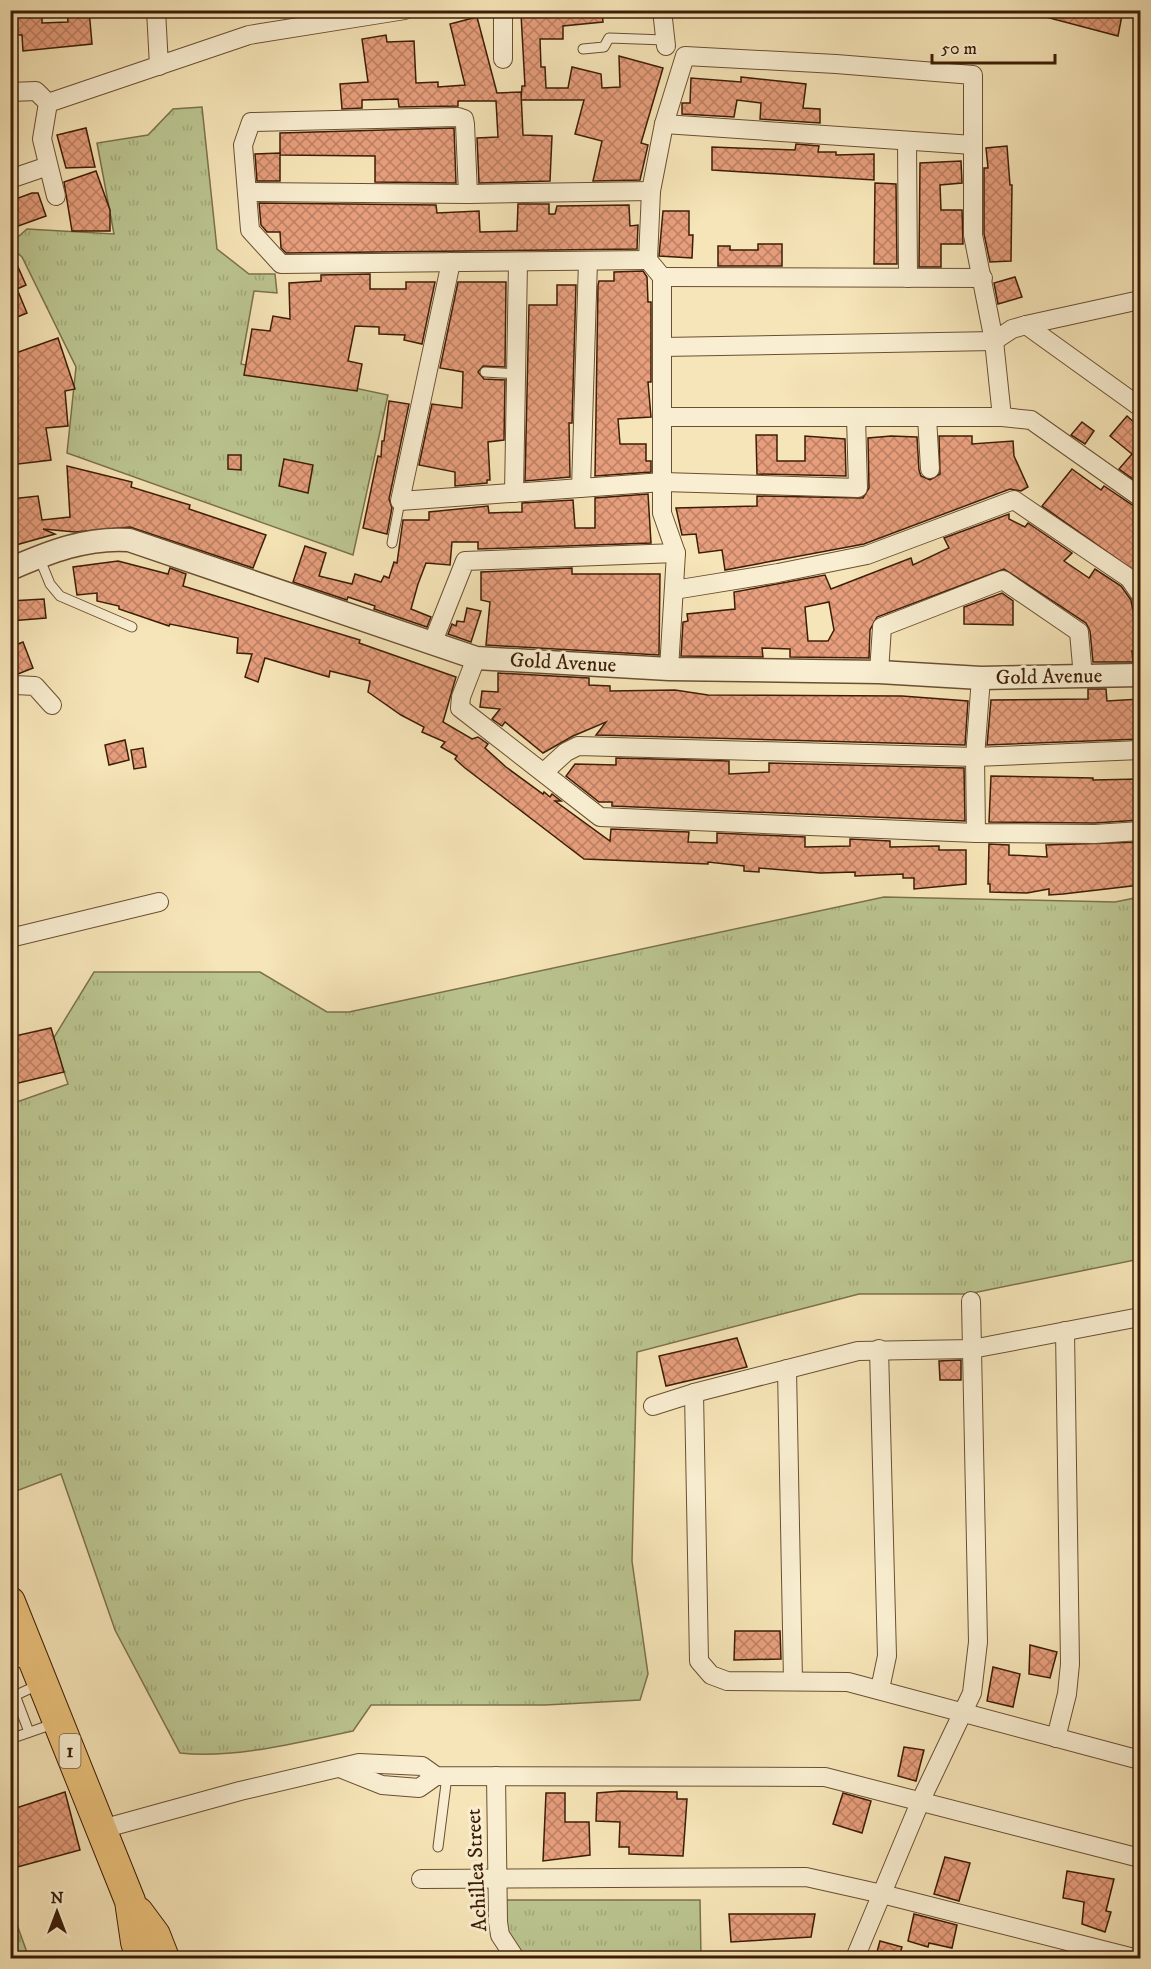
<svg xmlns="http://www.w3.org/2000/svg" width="1151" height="1969" font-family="'IM FELL DW Pica',serif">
  <defs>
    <pattern id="grass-tufts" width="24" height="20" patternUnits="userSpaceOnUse" patternTransform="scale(1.5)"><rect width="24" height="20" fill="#bbc590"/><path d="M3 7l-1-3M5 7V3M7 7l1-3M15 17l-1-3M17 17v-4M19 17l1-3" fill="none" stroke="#a2a97b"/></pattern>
    <pattern id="cemetery-stones" width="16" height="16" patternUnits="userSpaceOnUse" patternTransform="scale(1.5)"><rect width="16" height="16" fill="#bbc590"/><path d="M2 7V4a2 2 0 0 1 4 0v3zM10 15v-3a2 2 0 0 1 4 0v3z" fill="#a2a97b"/></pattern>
    <pattern id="building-cross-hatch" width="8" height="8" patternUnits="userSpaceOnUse" patternTransform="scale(1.5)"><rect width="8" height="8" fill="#e79e7c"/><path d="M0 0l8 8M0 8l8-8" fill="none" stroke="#bc8064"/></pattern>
  </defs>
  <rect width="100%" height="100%" fill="#f6e5b8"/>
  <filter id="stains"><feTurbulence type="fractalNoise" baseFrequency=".00333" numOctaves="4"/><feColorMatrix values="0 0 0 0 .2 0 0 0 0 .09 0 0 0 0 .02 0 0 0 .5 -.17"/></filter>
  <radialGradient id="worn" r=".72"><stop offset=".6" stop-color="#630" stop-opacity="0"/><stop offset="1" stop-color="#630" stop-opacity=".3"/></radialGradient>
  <!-- grass -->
  <g fill="url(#grass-tufts)" stroke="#7c714b" stroke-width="1.5">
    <path d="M202 107 217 249 249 274H275L277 293 254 291 241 364 388 395 353 555 67 453 76 367 22 257 11 247V243L27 229 114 234 97 143 148 135 173 109Z"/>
    <path d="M884 897 1115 902 1140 897V1259L968 1294H859L637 1352 632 1561 648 1674 640 1700 545 1705H371L353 1731C299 1742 235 1759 180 1753L115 1630 61 1474 11 1493V1104L68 1084 53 1039 94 972H260L327 1012H349Z"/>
    <path d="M496 1900H700L701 1958H515Z"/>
  </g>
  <!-- cemetery -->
  <path fill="url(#cemetery-stones)" stroke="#7c714b" stroke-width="1.5" d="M11 1908 29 1958H11Z"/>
  <!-- building -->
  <g fill="url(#building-cross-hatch)" stroke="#3d1d06" stroke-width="1.5" fill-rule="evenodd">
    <path d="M89 10 92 44 23 51 22 35H10V16L42 15V23L68 22 67 12Z"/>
    <path d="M566 10 602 12 603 22 563 26V39H540L541 67H545L546 88H568L572 67 601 74 602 88 620 87 619 56 663 68 641 143 648 145 640 180 593 181 602 141 575 134 584 100H521L522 86H525L521 14 566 13Z"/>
    <path d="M1038 10H1123L1118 36 1038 15Z"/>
    <path d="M477 17 497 93 521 92 523 135 552 136 550 181 479 183 477 138 498 137 496 101H458V106L399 107 398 99 362 100V108L342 109 340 84 368 82 362 39 386 35 387 42 414 41 416 83 438 82V87L465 85 450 24Z"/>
    <path d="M741 77 806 84 803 108 820 109V123L760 119 761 103 737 100 734 117 682 114V103H690L691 78 741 82Z"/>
    <path d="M86 128 95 167 66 168 57 135Z"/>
    <path d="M454 128 456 183 375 182V156L280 155V133Z"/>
    <path d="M796 144 819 146 818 152H836V155L874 154V180L712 170V147L795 150Z"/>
    <path d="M1007 146 1010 185H1012L1011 261 990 262 984 234V168H988L986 148Z"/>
    <path d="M280 153V181H257L255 154Z"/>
    <path d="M961 161 962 183 940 185 941 210H962L963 244H941V267H919L920 163Z"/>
    <path d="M96 171 110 210V231H72L64 182Z"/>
    <path d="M875 183 896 184 897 264H874Z"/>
    <path d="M32 193H38L46 216 10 229V201Z"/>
    <path d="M259 203 436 205 437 213 479 211 480 232 517 231 518 204H549V214H555L557 206 629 205 630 226 638 225 637 249 286 253 281 248 280 232H267L261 225Z"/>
    <path d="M663 211H689V235H693L692 258 659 256Z"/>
    <path d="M758 244H782V266H718V246H730V250H758Z"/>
    <path d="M10 249 26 285 17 289 27 313 10 320Z"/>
    <path d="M643 271 647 277 648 302H651V382H648L651 417 618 419 620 444H646V461H651V472L595 476 598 285 599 281H614V272Z"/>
    <path d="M370 274V289H406V282H435L422 344 404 340 405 335 379 334V327L355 326 348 361 362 364 357 391 244 375 252 329 270 331 273 316 290 319 289 283 321 281V275Z"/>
    <path d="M1015 277 1022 297 998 304 994 283Z"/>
    <path d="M458 282H506L505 367 483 366 478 372 484 379 505 380 504 440 488 442 490 480H487V483L455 486V472L419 465 432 404 462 408 463 372 440 368Z"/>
    <path d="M557 285H576L572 423H569L570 477 525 481 529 305H557Z"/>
    <path d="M58 338 75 389 65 391 68 426 46 428 51 460 10 465V355Z"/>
    <path d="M389 401 409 404 389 499 392 508 387 534 363 528 378 456 381 457 382 441H384Z"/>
    <path d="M1127 416 1137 425 1134 429 1140 434V484L1119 469 1132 454 1110 436Z"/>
    <path d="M1082 422 1094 431 1085 444 1071 435Z"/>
    <path d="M756 435H777V461H805V436L845 439 846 476 757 474Z"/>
    <path d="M891 436 917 437 919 470 921 476 930 480 940 474 939 436H972V444L1013 441 1014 456 1028 487 1021 491 1010 489 864 544 725 570 722 550 699 553 696 534 682 535 676 508 757 506V496L863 498 869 488 868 438Z"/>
    <path d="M228 455H241V470L228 469Z"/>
    <path d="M284 459 313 465 308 493 279 486Z"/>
    <path d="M67 466 132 482 131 487 190 505 189 509 266 535 253 568 130 527 75 532 43 529 55 534 16 545 11 499 38 496 42 520 70 517Z"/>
    <path d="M1072 469 1101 490 1104 486 1134 506 1140 508V575L1042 506Z"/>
    <path d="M648 494 651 543 478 549V542H452L450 565 426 563 418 584 411 609 431 617 427 627 374 609 375 606 348 597 347 600 293 582 305 546 326 553 319 576 352 584 355 574 381 582 384 576 389 578 394 562 397 563 403 520H429V512L488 506 489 513 522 512V503L573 500 575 528H595V498Z"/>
    <path d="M1009 514V519L1025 527 1028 523 1072 553 1064 561 1089 578 1095 569 1121 586 1131 600 1137 632 1138 650 1132 651 1133 662H1093L1090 631 1086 623 1004 569 877 617 870 630 869 658 790 657V649L762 648 763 657 681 656 683 622 688 621 687 614 735 609 734 592 825 575 831 589 911 558 913 565 949 548 944 538ZM829 602 834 630 828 641H808L805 607Z"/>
    <path d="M118 561 168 574 170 568 186 574 183 586 360 640 359 643 456 677 443 722 472 739 478 737 488 744 485 748 506 767 543 794 544 792 550 797 552 794 561 801H555L610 841 611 829 689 832 688 842 717 843V833L805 837V847L850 846V839L890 841V847L939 846V850H966V884L914 889V878H903V874L855 876V872L820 873 759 868V872L744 871V866L708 862V864L584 859 465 768 455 759 457 756 441 747 445 742 422 732 424 727 401 715 368 692 370 681 330 671 329 677 265 658 258 682 245 677 252 654 237 653 238 638 170 624 169 626 119 609V606L97 601V593L77 595 73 567Z"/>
    <path d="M572 568V574H660L659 655 486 645 490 602 481 600V572Z"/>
    <path d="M1002 593 1013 601V625L964 624V607Z"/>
    <path d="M44 599 46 618 10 621V601Z"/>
    <path d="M467 608 481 611 471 642 448 634 452 624 456 626 457 621 464 622Z"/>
    <path d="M23 642 33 668 18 674 10 671V647Z"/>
    <path d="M498 673 589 678V685L610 686V691L675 690 708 695 902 696 968 701 965 745 596 735 606 722 573 736 543 753 505 722 502 726 492 719 500 709 480 707 482 691 498 692Z"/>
    <path d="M1088 689H1106L1107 701 1140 699V739L987 745 991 700 1088 699Z"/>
    <path d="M125 740 129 760 109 765 105 745Z"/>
    <path d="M143 748 146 767 134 769 131 750Z"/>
    <path d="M616 758 729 761V774L769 772V763L964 768 965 821 612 806V802H599L566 776 575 764 616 765Z"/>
    <path d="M991 776 1093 778V780L1140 779V820L1095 823 989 822Z"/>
    <path d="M1140 842V885L1063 894 1049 895V889L1027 893 990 892V884H988L989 844 1009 845V855L1047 857 1046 845Z"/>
    <path d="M51 1028 64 1072 10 1085V1037Z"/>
    <path d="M737 1338 747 1367 666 1386 659 1356Z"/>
    <path d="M961 1360V1380H940L939 1361Z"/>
    <path d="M735 1631H780L781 1659 734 1660Z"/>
    <path d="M1030 1645 1057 1652 1050 1678 1029 1674Z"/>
    <path d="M993 1667 1020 1674 1013 1707 987 1701Z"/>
    <path d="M904 1747 924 1750 916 1781 898 1776Z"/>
    <path d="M621 1791 677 1792V1799H687L683 1856 629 1854V1847H619L620 1822 596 1821 597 1793Z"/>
    <path d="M65 1792 80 1850 10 1869V1810Z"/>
    <path d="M546 1793H565V1822H589L590 1855 543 1861Z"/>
    <path d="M843 1793 871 1801 862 1833 833 1824Z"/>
    <path d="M945 1857 970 1863 959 1901 934 1894Z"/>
    <path d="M1067 1871 1114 1879 1106 1911 1111 1912 1105 1932 1082 1924 1084 1902 1063 1898Z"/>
    <path d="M729 1914H815L811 1937 731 1942Z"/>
    <path d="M914 1914 957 1925 952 1948 929 1943 928 1947 908 1941Z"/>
    <path d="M880 1941 902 1947 898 1959H875Z"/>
  </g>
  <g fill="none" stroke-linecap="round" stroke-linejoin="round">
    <!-- service casing -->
    <g stroke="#6b4f32" stroke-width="11">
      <g id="service">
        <path d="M583 49 604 47 609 38 665 40"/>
        <path d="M485 372 516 374"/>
        <path d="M392 543 400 501"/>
        <path d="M39 557 50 584 60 596 132 627"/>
        <path d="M15 1695 29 1732"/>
        <path d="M12 1697 40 1684"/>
        <path d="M10 1739 53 1724"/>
        <path d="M438 1847 447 1776"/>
        <path d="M10 1947 14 1958"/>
      </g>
    </g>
    <!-- minor casing -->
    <g stroke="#6b4f32" stroke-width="20">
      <g id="minor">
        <path d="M156 10 159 66"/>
        <path d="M503 10V59"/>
        <path d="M662 10 666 46"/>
        <path d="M10 92 36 91 48 103"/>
        <path d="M48 103 249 35 405 10"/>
        <path d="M48 103 42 139 56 196"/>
        <path d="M664 124 973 145"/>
        <path d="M907 141 908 278"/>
        <path d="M10 179 48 166"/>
        <path d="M247 192 468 194 651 191"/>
        <path d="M468 194 465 124 464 119 458 117 251 122 243 145 250 230 281 264 648 260"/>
        <path d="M451 262 400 501 663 482 858 488 856 417"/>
        <path d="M662 277 983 278"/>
        <path d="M1026 325 1140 407"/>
        <path d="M662 347 994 341 1012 329 1026 325 1140 300"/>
        <path d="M662 417H1002L1031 420 1140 497"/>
        <path d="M927 417 930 469"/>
        <path d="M581 488 588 261"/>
        <path d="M514 493 518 262"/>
        <path d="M674 590 778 573 867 555 1014 500 1129 578 1140 594"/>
        <path d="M432 644 465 561 676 553"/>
        <path d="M476 658 461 697 460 708 600 817 976 833 1095 834 1140 831"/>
        <path d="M669 669 676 553 662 513V277L648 260 651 191 664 124 685 56 836 64 973 75V235L994 341 1002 417"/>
        <path d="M879 672 882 627 1003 580 1079 632 1083 677"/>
        <path d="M10 682 15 685 35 686 52 705"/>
        <path d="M544 772 566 752 578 746 975 757 1140 750"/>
        <path d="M976 833 975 757 981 678"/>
        <path d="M10 938 159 902"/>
        <path d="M879 1349 887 1656 880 1689"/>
        <path d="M787 1369 793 1681"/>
        <path d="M694 1393 699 1661 711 1675 727 1681 848 1682 1140 1760"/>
        <path d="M653 1406 694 1393 858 1351 972 1349 1140 1317"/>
        <path d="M10 1660 31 1654"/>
        <path d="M1056 1738 1067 1694 1070 1664 1065 1331"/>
        <path d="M342 1769 382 1785 419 1788 436 1776"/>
        <path d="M496 1776 498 1922 500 1935 515 1958"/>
        <path d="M102 1829 240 1791 359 1763 422 1766 436 1776 825 1777 1140 1858"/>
        <path d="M421 1879 806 1877 882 1894 1134 1958"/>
        <path d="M855 1958 921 1800 972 1693 978 1642 971 1301"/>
      </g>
    </g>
    <!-- tertiary casing -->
    <g stroke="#6b4f32" stroke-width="25">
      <path id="tertiary" d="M10 569C49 552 87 537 129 540L476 658 669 669 879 672 981 678 1140 675"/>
    </g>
    <!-- trunk casing -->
    <g stroke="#3d1d06" stroke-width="32">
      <g id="trunk">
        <path d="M10 1602 130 1901 136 1942 141 1958"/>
        <path d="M138 1912 155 1935 164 1958"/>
      </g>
    </g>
    <!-- service -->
    <use href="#service" stroke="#f9eed1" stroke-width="9"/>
    <!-- minor -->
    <use href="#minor" stroke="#f9eed1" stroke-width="18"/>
    <!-- tertiary -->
    <use href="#tertiary" stroke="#f9eed1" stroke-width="22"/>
    <!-- trunk -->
    <use href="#trunk" stroke="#ebc27c" stroke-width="30"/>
  </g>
  <g text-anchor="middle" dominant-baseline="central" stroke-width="6" stroke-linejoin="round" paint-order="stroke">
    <!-- shield labels -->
    <rect fill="#f9eed1" stroke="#755c43" stroke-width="1.5" x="59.5" y="1734" width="21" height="34" rx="4.5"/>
    <g font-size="20" font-weight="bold" fill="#3d1d06">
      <text x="70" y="1751">1</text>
    </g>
    <!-- street labels -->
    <g font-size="21" fill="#3d1d06" stroke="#f9eed1">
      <text transform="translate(563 663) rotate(3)">Gold Avenue</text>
      <text transform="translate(1049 677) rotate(-1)">Gold Avenue</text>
      <text transform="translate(477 1870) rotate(-93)">Achillea Street</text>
    </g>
  </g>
  <!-- margin -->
  <rect width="1151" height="1969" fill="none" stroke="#f6e5b8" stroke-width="36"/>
  <rect x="12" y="12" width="1127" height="1945" fill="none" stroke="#3d1d06" stroke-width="3"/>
  <rect x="18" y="18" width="1115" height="1933" fill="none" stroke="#3d1d06" stroke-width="1.5"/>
  <!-- north arrow -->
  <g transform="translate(57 1912)" stroke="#f9eed1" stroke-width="4.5" paint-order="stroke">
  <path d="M0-4.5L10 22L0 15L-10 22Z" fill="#3d1d06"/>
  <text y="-9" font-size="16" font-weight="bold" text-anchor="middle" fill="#3d1d06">N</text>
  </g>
  <!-- scale -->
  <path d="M932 54v9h123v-9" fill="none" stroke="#3d1d06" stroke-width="3"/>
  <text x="941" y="54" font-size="18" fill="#3d1d06" stroke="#f9eed1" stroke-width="4.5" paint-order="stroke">50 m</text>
  <rect width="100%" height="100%" filter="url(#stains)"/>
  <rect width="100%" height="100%" fill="url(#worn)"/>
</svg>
